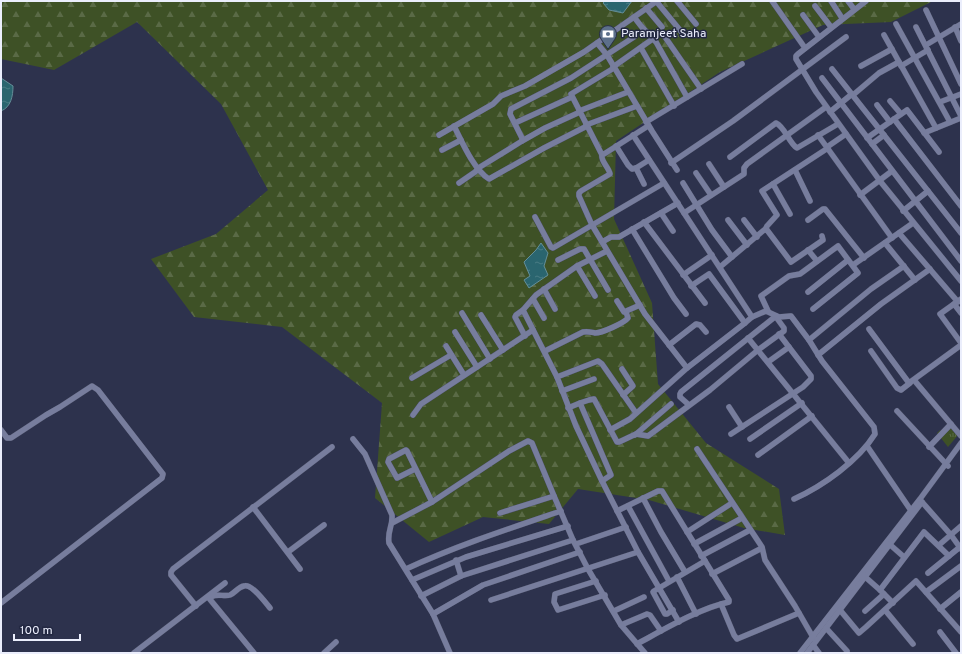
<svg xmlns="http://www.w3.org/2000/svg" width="962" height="654" font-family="Overpass,sans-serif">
  <defs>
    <pattern id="forest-firs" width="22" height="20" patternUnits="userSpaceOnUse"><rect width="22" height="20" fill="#3e5126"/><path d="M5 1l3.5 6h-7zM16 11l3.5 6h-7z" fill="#5a6a46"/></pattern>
    <pattern id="park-tufts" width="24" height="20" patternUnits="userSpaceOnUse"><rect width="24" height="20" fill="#3e5126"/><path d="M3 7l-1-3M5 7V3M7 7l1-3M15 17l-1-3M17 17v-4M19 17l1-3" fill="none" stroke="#5a6a46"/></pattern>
    <pattern id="water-ripples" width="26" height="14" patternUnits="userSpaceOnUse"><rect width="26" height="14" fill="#2a656f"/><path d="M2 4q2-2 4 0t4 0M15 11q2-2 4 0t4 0" fill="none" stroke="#497b84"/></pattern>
  </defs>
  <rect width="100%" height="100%" fill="#2d324d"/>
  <!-- forest -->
  <path fill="url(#forest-firs)" d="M1 1H933L891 22 823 25 720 72 616 141 614 219 652 303 658 384 706 443 779 489 785 535 744 528 649 500 578 489 549 524 483 517 429 542 375 498 382 403 282 327 194 317 151 259 216 234 268 190 221 104 137 22 54 70 1 59Z"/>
  <!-- park -->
  <path fill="url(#park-tufts)" d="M950 426 958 435 948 447 937 433 940 430 943 433Z"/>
  <!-- water -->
  <g fill="url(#water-ripples)" stroke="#648e99">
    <path d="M605 1H632L623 13 609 10 603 3Z"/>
    <path d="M1 78 13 86C13 96 11 107 1 111Z"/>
    <path d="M541 243 548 253 544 266 548 275 529 288 524 280 530 276 524 262 536 250Z"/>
  </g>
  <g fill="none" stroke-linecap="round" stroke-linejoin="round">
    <!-- minor casing -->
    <g stroke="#484c62" stroke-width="6">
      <g id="minor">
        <path d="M656 1 684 35"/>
        <path d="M677 1 696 24"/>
        <path d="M772 1 805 48"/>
        <path d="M831 1 842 18"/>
        <path d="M848 1 854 9"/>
        <path d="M866 1 798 54 796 56V59L816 92 880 181 961 281"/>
        <path d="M815 6 831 27"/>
        <path d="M646 8 662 27"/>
        <path d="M926 10 961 84"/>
        <path d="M803 15 819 37"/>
        <path d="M634 17 641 26 656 42 687 97"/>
        <path d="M896 24 950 122"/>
        <path d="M916 27 961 116"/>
        <path d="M955 27 961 41"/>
        <path d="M884 35 936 128"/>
        <path d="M665 37 701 89"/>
        <path d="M597 43 607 55 652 131 677 170"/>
        <path d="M926 45 961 24"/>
        <path d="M641 48 674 106"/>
        <path d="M861 66 892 49"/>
        <path d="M901 66 928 50"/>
        <path d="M613 67 654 38"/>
        <path d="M614 68 571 94 599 149 601 153 604 154 648 126"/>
        <path d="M832 69 961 233"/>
        <path d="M822 78 961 261"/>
        <path d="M853 95 879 73 899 62"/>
        <path d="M890 101 901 114"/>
        <path d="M940 102 961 94"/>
        <path d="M877 105 890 122"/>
        <path d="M579 111 628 92"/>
        <path d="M830 112 852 94"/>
        <path d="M894 119 961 206"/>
        <path d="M646 122 742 64"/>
        <path d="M515 123 572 97"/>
        <path d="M586 125 637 106"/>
        <path d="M454 126C462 142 474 170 489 179L544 148 587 126"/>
        <path d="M924 133 961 118"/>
        <path d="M439 135 493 104 501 96 525 86 584 52 657 1"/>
        <path d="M633 135 752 317"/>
        <path d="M818 135 892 238"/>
        <path d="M867 138 907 110 939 152"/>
        <path d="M522 141 545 128 580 112"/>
        <path d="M872 144 884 135"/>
        <path d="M616 146 628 165 632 169 636 168"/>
        <path d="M827 147 846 134"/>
        <path d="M442 150 461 140"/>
        <path d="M602 154C600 161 609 167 610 174L581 191 579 193V196L592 225 645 314 687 368"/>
        <path d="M730 157 776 123C785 127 789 143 797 148L838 124"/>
        <path d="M671 163 733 121 846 37"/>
        <path d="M709 164 724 187"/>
        <path d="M795 170 810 201"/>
        <path d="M696 173 711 195"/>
        <path d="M459 183 475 172 480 167 522 141V138L510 114 511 109 571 78 634 37"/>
        <path d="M683 183 712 230 732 257"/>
        <path d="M644 184 636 168 649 160"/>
        <path d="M773 184 790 214"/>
        <path d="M860 195 892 171"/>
        <path d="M903 211 928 191"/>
        <path d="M661 213 673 231"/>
        <path d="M684 213 744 174V168L747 164 826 107"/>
        <path d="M535 217 551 247 553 248 664 183"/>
        <path d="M728 220 747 245"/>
        <path d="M744 220 757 237"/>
        <path d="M808 220 823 209H825L864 258"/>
        <path d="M644 222 705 303"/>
        <path d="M632 229 674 298 686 314"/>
        <path d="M765 230 767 226 777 215 762 191 828 148"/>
        <path d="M899 233 958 302"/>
        <path d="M602 242 611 237H619L678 203"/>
        <path d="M885 243 915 280"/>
        <path d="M808 250 817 261"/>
        <path d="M558 260 580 249H584L608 290"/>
        <path d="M853 265 913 223"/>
        <path d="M577 266 595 296"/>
        <path d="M720 267 764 230H767L791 262 823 240 822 236"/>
        <path d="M683 275 712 255"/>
        <path d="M691 286 709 274 745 323"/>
        <path d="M544 289 555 309"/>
        <path d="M808 292 848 260"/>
        <path d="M533 299 544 318"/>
        <path d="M961 299 940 314 961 343V346"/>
        <path d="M617 301 624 312 640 305"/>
        <path d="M954 304 961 313"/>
        <path d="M523 310 516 315 515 317 525 336"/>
        <path d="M768 311 761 296 789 276 800 274 838 246 858 273 813 309"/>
        <path d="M462 313 490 359"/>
        <path d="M481 315 503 350"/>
        <path d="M869 329 909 383 961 345"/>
        <path d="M455 332 477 367"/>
        <path d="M748 338 849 463"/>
        <path d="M809 340 871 289 904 266"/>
        <path d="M669 345 696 324 700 325 706 332"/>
        <path d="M446 346 464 375"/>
        <path d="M545 351 583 332C588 331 590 332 595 333 602 333 624 323 628 318L626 312"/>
        <path d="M871 351 897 388 901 390 910 383"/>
        <path d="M818 355 881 304 930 269"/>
        <path d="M768 362 789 347"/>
        <path d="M622 369 633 386 623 395"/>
        <path d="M557 377 523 310 536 295 577 266 607 251"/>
        <path d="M412 378 451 355"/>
        <path d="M914 380 961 436"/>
        <path d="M562 391 594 379"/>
        <path d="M580 403 589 400 594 399 617 442H619L636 434 648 436 710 390 758 350 784 331V328L776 317"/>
        <path d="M689 405 680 397V394L681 392 776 316"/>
        <path d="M729 407 742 427"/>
        <path d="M568 408 580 403 611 475 602 481"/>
        <path d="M897 411 948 466"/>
        <path d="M636 413 602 364 598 361 557 377 576 426 602 481 638 552 679 622"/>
        <path d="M413 415 421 404 533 330"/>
        <path d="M1 430 7 438H11L46 415 60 407 92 386 98 390 163 474 162 478 1 603"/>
        <path d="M610 430 630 419 687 368 745 323 752 317 766 311 779 317 791 316 809 340 822 361 874 427 875 434C858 461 823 486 794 499"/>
        <path d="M731 434 803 387 811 379V376L779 334"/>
        <path d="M635 435 671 404"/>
        <path d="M353 439 365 454 392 515C393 526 387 531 389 543L433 614 450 653"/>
        <path d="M750 439 802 403"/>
        <path d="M867 446 912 512"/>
        <path d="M929 447 951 424"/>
        <path d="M697 449 762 547 765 560 795 606 814 639"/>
        <path d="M758 455 812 416"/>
        <path d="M415 469 397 478 388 462 389 459 406 450 407 451 432 502"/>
        <path d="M643 498 661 532 685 572"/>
        <path d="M922 502 951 535 961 549"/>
        <path d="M628 506 669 581"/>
        <path d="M253 507 300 569"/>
        <path d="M617 511 658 491H662L729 600V602C700 608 663 630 637 644"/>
        <path d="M500 513 554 496"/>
        <path d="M392 523 432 502 509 451 528 441 532 443 554 496 573 540 588 569 621 625 645 653"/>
        <path d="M687 532 732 503"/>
        <path d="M887 542 904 557"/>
        <path d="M576 544 626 527"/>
        <path d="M694 544 742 518"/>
        <path d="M939 545 961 526"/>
        <path d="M288 552 324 525"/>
        <path d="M701 556 750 530"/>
        <path d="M456 560 461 576"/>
        <path d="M406 569C456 546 508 529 561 511"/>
        <path d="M928 573 960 547"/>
        <path d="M712 574 762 548"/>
        <path d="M863 575 880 590 893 603"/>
        <path d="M677 577 696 614"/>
        <path d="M412 580 466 557 568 526"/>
        <path d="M596 581 555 594 554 602 558 610 605 595"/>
        <path d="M880 590 924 532 949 556"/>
        <path d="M926 592 961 566"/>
        <path d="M421 596 461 576 573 540"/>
        <path d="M208 597 254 653"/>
        <path d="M211 597C217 593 224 597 230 595 235 593 238 587 244 586 251 583 265 602 270 608"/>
        <path d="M491 600 638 552"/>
        <path d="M721 604 734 635 737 639 799 613"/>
        <path d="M196 606 171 575V572L173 569 332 447"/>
        <path d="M940 609 961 592"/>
        <path d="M673 610 667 614H665L653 592 654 591 705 561"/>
        <path d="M840 610 859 633 866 627 916 581 961 632"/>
        <path d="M885 610 913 644"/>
        <path d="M614 611 644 597"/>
        <path d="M865 611 884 594"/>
        <path d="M433 614 483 585 580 552"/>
        <path d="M621 625 647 614 650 615 661 631"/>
        <path d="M826 628 847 651"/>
        <path d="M940 632 956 653"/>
        <path d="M813 645 819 653"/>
        <path d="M134 653 225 583"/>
        <path d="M324 653 336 642"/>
        <path d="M800 653 920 499 961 443"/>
        <path d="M807 653 922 502"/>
      </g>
    </g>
    <!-- minor -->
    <use href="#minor" stroke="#777d9d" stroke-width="5.5"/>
  </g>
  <!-- icons -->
  <defs>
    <g id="bank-pin" transform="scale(0.9)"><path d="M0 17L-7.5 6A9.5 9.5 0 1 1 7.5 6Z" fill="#5c6f8a" stroke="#232842"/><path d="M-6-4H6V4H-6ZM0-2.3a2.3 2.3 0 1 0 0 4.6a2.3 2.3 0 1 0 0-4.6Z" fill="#fff"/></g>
  </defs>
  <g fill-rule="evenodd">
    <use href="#bank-pin" x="608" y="34"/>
  </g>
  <g text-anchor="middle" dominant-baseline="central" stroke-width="3" stroke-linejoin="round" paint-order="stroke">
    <!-- poi labels -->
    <g font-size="12" fill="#ebeefc" stroke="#232842" text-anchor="start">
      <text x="621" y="34">Paramjeet Saha</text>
    </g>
  </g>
  <!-- border -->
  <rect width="962" height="654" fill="none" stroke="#ebeefc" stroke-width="4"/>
  <!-- scale -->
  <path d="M14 634v6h66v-6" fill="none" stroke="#ebeefc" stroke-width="2"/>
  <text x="20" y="634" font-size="12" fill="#ebeefc" stroke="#232842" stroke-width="3" paint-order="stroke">100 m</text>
</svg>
